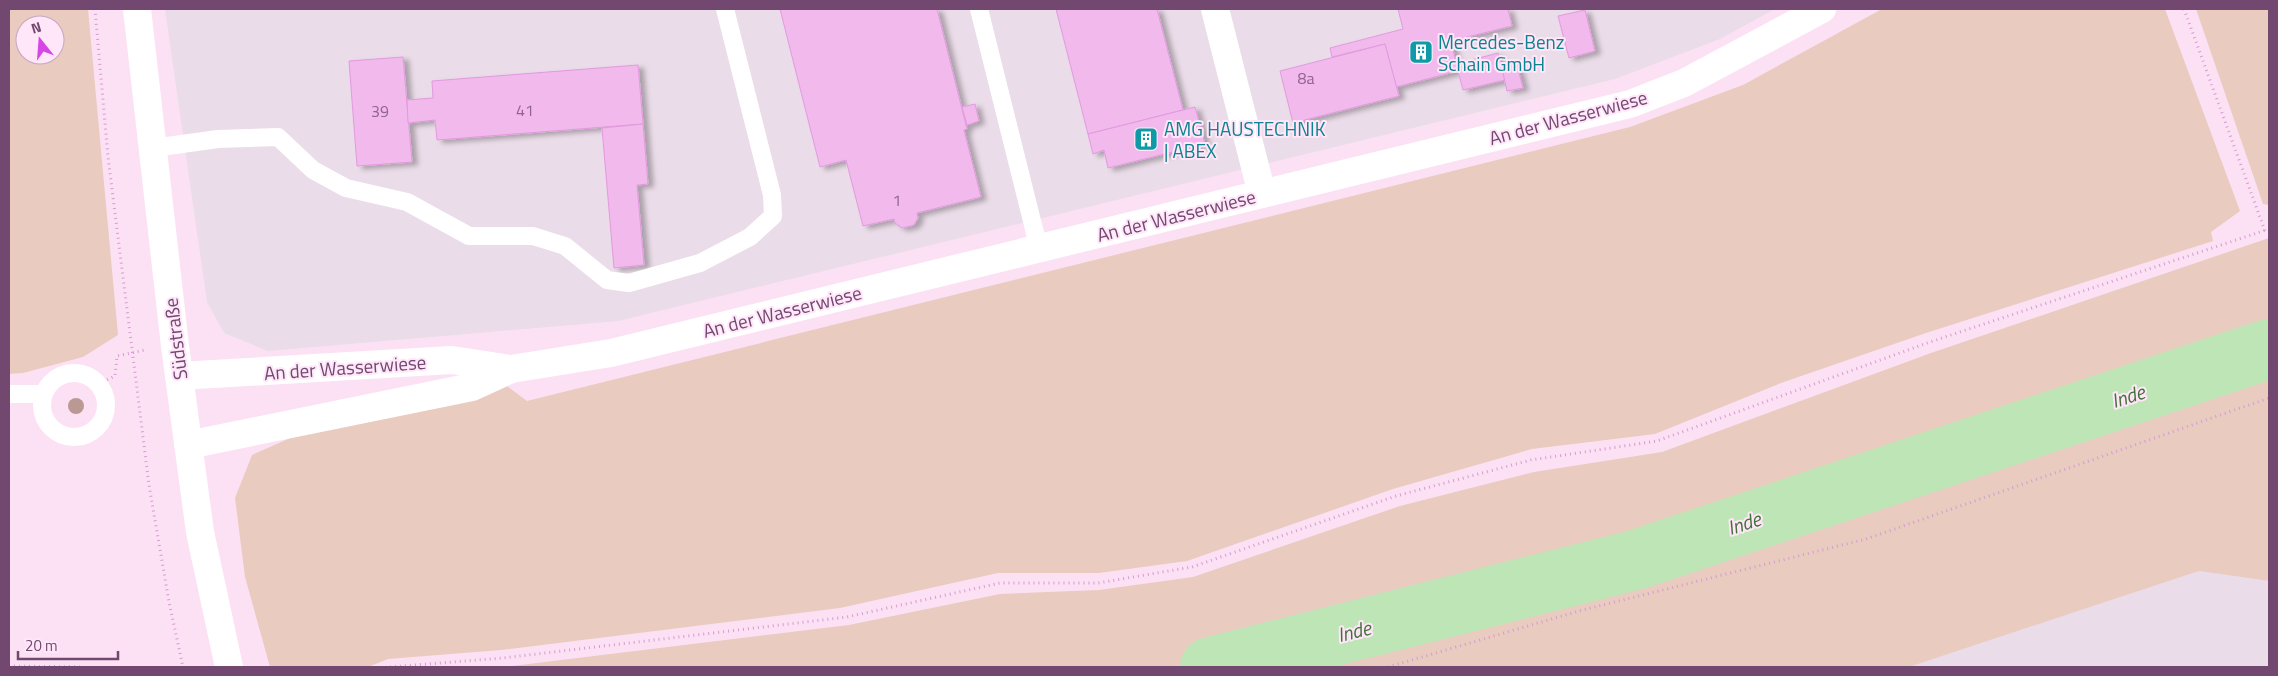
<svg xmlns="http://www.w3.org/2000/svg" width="2278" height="676" font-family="'Titillium Web',sans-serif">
  <defs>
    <filter id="shadow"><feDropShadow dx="5.5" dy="3" stdDeviation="2.5" flood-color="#0004"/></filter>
  </defs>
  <rect width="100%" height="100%" fill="#fce1f4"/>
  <!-- industrial -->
  <g fill="#eadce8">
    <path d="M165 9H1775L1720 39 1615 79 618 321 268 351 224 333 207 302Z"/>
    <path d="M2199 571 2269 581V667H1909Z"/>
  </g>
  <!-- green -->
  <g fill="#e9cbc0" fill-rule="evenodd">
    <path d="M9 9H88L118 335 83 357 23 373 9 374ZM25 25H55V55H25Z"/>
    <path d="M1882 9H2165L2240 211 2211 232 2213 241 1926 333 1781 383 1655 434 1532 449 1393 489 1187 561 1099 573H998L840 608 501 650 388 659 368 667H270L245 577 235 498 252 455 297 435 507 386 527 401 1630 127 1743 85Z"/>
    <path d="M2196 9H2269V205L2263 204Z"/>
    <path d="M2269 238V581L2199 571 1909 667H504L849 625 1000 594 1099 590 1193 577 1400 506 1534 472 1662 452 1931 353Z"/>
  </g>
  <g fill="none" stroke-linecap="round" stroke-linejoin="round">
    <!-- river -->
    <path stroke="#bee5b6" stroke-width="60" d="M1210 667 1635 560 2269 349"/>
  </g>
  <!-- building -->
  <g fill="#f1b9ec" stroke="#e399df" filter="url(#shadow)">
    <path d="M780 9H937L967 129 964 130 981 197 917 213 918 218 914 225 902 228 895 223 894 219 863 226 846 160 820 167Z"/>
    <path d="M1056 9H1157L1183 110 1088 134Z"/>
    <path d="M1398 9H1508L1512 26 1451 41 1458 71 1396 87 1385 44 1332 57 1330 48 1403 29Z"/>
    <path d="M1585 10 1595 51 1569 58 1558 16Z"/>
    <path d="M1385 44 1399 96 1293 123 1280 71Z"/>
    <path d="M1498 53 1505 80 1463 90 1456 64Z"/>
    <path d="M403 57 412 162 357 166 349 61Z"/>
    <path d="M1516 61 1523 88 1507 91 1501 64Z"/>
    <path d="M638 65 643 124 437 140 435 120 408 123 407 100 433 98 432 81Z"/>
    <path d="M975 104 979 121 967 125 962 107Z"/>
    <path d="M1195 107 1205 144 1108 168 1104 150 1093 154 1088 134Z"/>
    <path d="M643 124 648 184 637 185 644 265 614 268 602 128Z"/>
  </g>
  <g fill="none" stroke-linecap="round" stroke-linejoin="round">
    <!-- path -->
    <g stroke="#d59cd1" stroke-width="3" stroke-dasharray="1 4" stroke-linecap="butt">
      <path d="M95 9 108 157 149 485 169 602 183 667"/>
      <path d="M2184 9 2265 231"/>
      <path d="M98 384 115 376 117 356 145 350"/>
      <path d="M9 666 84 667"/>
      <path d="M390 667 503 658 847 617 1000 583H1098L1192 567 1396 496 1531 460 1657 441 1930 342 2269 229"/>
      <path d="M1388 667 1579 611 1866 539 2269 398"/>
    </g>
    <!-- service -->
    <g stroke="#fff" stroke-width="18">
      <path d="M979 9 1039 249"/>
      <path d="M153 148 218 139 278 137 313 170 346 188 407 202 469 236H533L565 246 607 280 629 283 700 263 750 237 773 216 772 195 725 9"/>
      <circle cx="74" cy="405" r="32"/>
      <path d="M9 394H43"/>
    </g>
    <!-- minor -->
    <g stroke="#fff" stroke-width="28">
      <path d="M1215 9 1262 194"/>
      <path d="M179 376 452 360 511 369"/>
      <path d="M188 445 472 387 511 369 611 353 1630 104 1684 83 1822 9"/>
    </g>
    <!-- secondary -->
    <path stroke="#fff" stroke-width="28" d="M137 9 175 346 200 532 229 667"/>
  </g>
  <!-- trees -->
  <circle fill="#ba9994" cx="76" cy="406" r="8"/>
  <!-- icons -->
  <defs>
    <g id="building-square" transform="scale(1.25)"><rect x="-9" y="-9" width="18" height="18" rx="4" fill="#0f9aa8" stroke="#ffe6f8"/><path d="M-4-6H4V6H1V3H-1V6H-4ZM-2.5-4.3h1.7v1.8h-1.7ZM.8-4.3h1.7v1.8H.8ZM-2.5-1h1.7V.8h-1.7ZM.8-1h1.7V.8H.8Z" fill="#fff"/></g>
  </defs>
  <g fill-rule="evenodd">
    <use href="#building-square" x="1421" y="52"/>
    <use href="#building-square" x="1146" y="139"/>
  </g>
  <g text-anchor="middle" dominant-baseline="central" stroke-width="4" stroke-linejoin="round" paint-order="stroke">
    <!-- number labels -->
    <g font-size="16" fill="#926490">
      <text x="1306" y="78">8a</text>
      <text x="525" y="110">41</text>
      <text x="380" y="111">39</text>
      <text x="897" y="200">1</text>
    </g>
    <!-- culture labels -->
    <g font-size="19" fill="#0d838f" stroke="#ffe6f8" text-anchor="start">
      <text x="1438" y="41">Mercedes-Benz<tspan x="1438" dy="22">Schain GmbH</tspan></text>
      <text x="1164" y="128">AMG HAUSTECHNIK<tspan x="1164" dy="22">| ABEX</tspan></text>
    </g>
    <!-- street labels -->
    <g font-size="19" fill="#724871" stroke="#ffe6f8">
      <text transform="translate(1568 117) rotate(-15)">An der Wasserwiese</text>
      <text transform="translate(1176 215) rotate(-14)">An der Wasserwiese</text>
      <text transform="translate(782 311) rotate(-14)">An der Wasserwiese</text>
      <text transform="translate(175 339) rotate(-97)">Südstraße</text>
      <text transform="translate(345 367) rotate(-4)">An der Wasserwiese</text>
    </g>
    <!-- water labels -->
    <g font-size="20" font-style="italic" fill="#42713a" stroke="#ffe6f8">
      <text transform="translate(2128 396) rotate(-18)">Inde</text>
      <text transform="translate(1744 523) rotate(-18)">Inde</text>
      <text transform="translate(1354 631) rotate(-14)">Inde</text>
    </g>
  </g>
  <!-- border -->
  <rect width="2278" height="676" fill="none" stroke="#724871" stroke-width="20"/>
  <!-- north arrow -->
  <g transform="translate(40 40) rotate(343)"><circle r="24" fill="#ffe6f8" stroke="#c7a7c2"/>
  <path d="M0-4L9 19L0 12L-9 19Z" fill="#d646e5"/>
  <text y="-8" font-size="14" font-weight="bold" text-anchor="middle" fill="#724871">N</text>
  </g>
  <!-- scale -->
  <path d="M18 651v8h100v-8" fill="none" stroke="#724871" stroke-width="2.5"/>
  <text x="25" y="651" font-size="15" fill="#724871" stroke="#ffe6f8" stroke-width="4" paint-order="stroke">20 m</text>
</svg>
